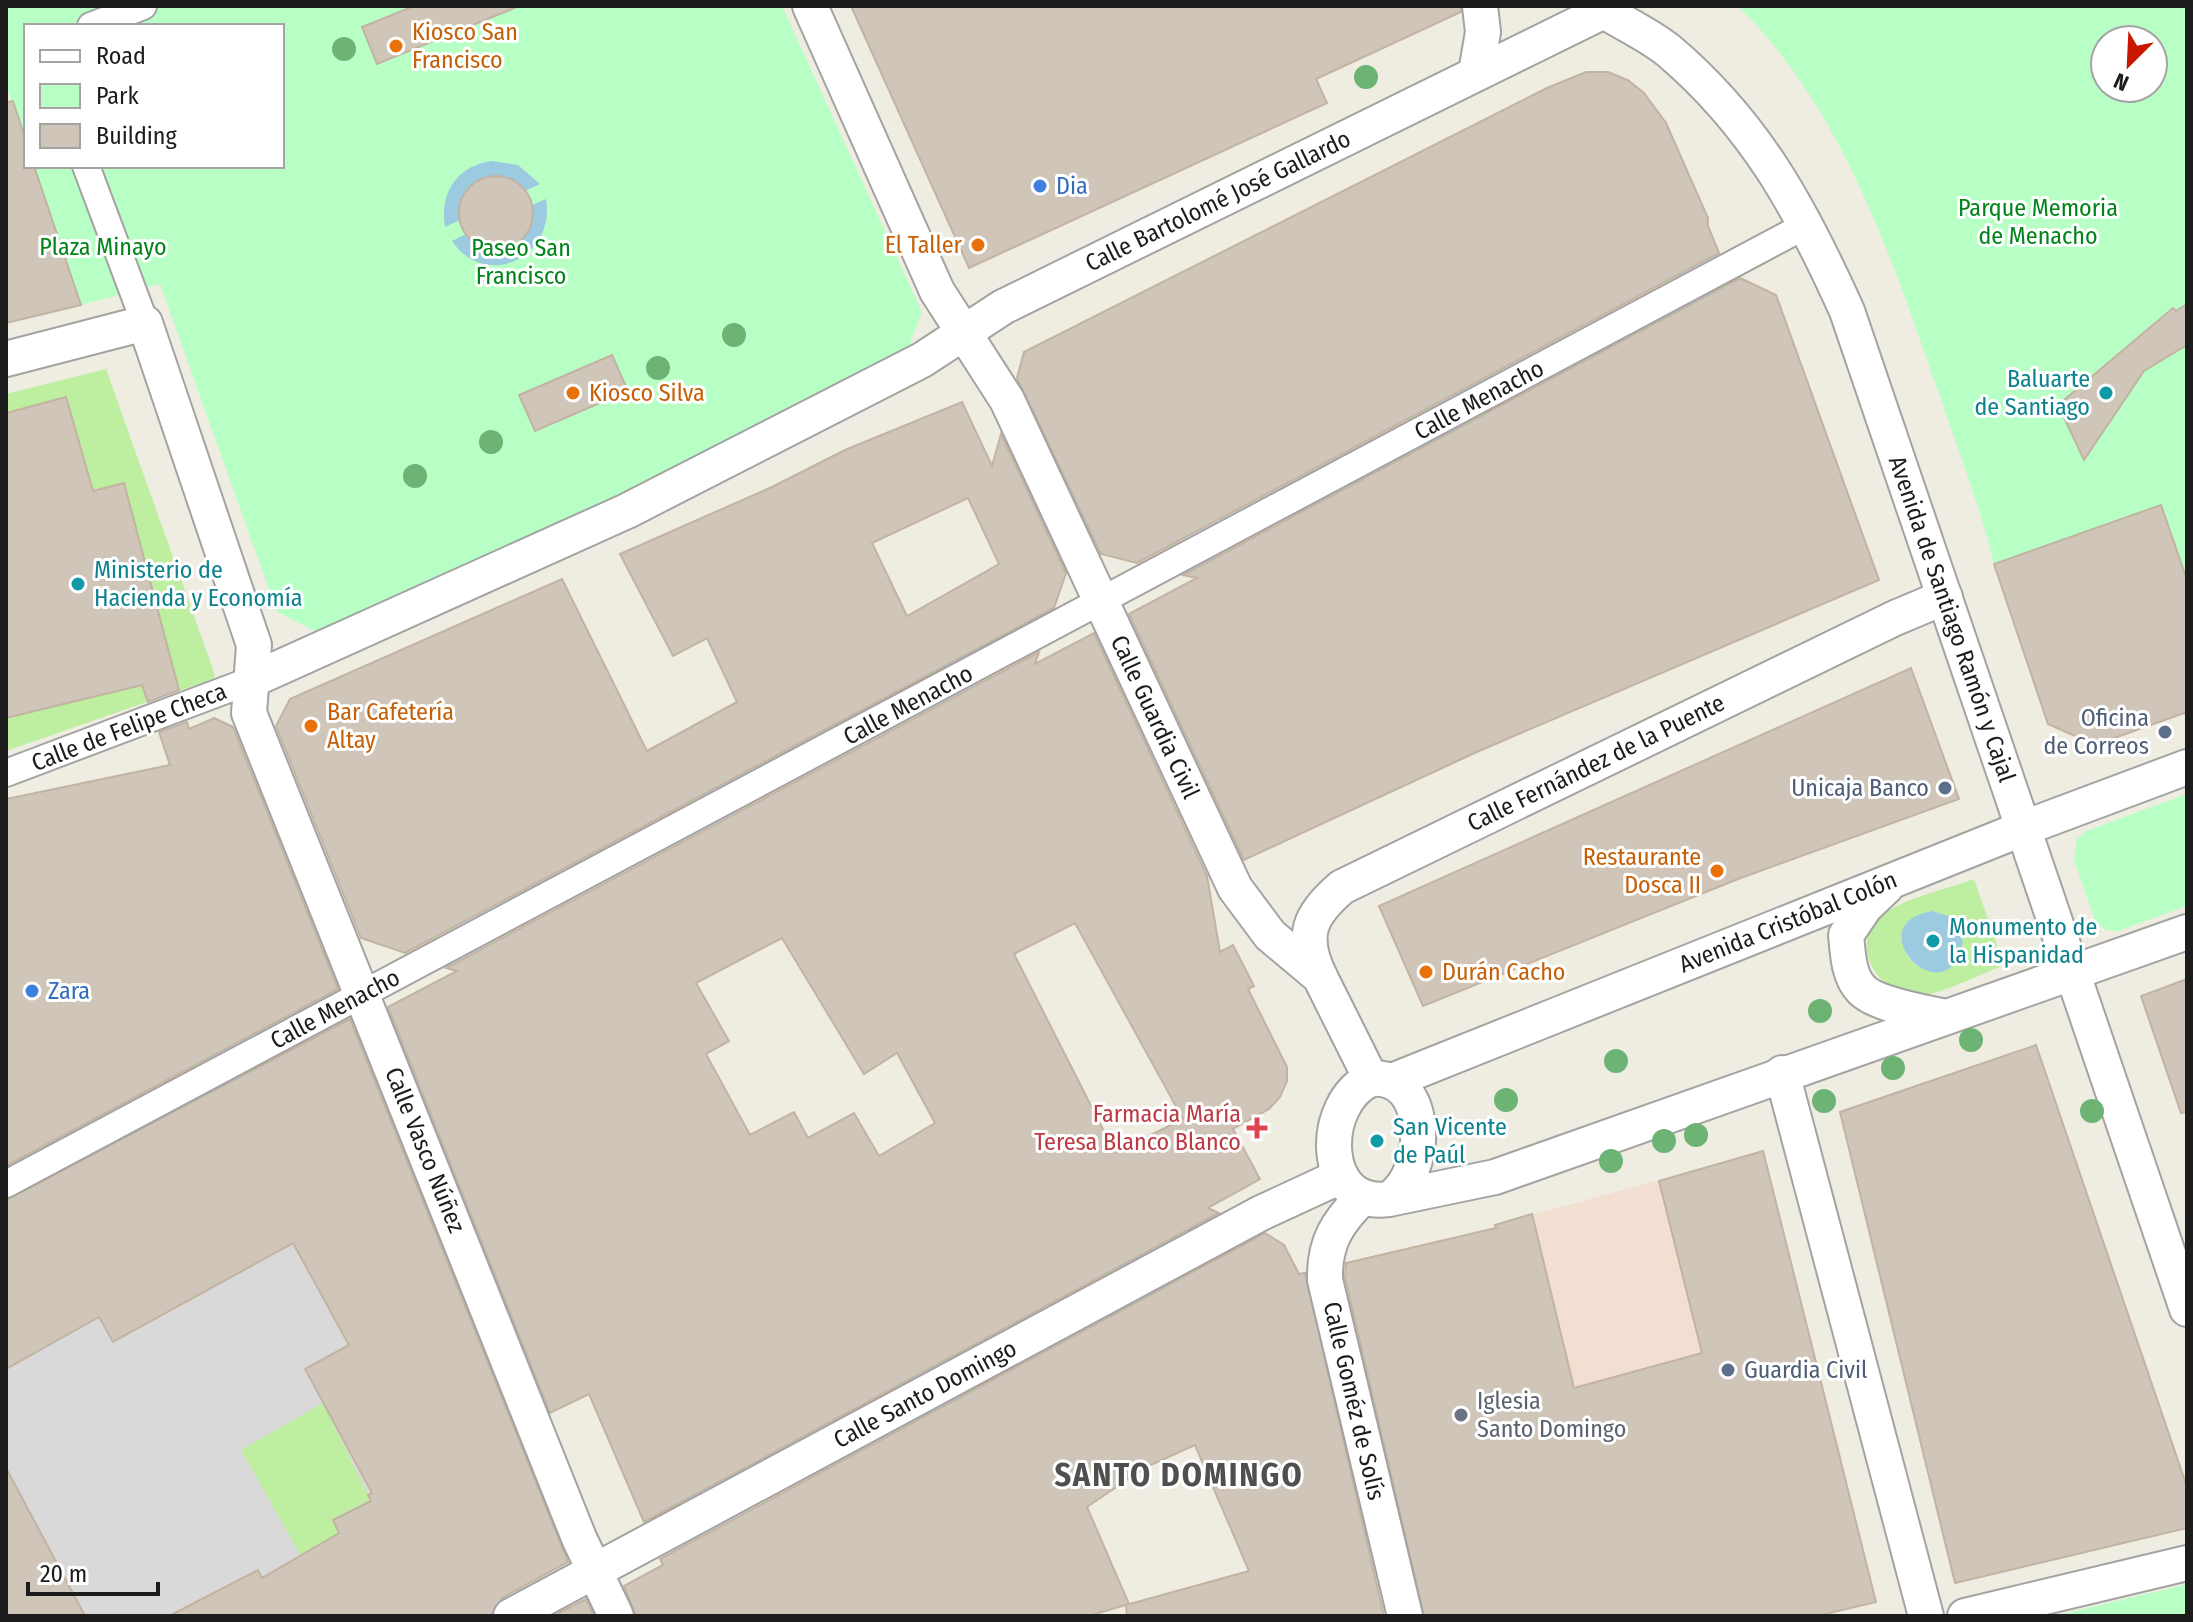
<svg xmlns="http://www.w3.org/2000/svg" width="2193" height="1622" font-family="'Fira Sans Condensed',sans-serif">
  <rect width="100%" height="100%" fill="#efece1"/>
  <!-- residential -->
  <path fill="#dad9d9" d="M333 1035 361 1043 569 1557 462 1616H6V1212Z"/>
  <!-- military -->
  <path fill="#f3ded2" d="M1763 1152 1842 1459 1574 1556 1495 1225Z"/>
  <!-- grass -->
  <g fill="#beefa1" fill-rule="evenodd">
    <path d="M106 369 215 675 213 679 6 751V394Z"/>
    <path d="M1974 879 2004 965C1983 973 1938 996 1917 996 1874 994 1845 937 1888 911 1912 896 1947 889 1974 879ZM1931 911 1952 917 1943 969C1903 979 1882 920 1931 911Z"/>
    <path d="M323 1403 371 1501 333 1520 344 1543 305 1563 241 1450Z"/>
  </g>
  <!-- park -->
  <g fill="#b8ffc5" fill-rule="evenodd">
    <path d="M6 6H782L922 312 899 373 319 633 277 612 160 284 81 305 34 166H282V26H26V142L6 85Z"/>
    <path d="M1738 6H2187V580L2160 505 1994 564C1980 505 1957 448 1938 391 1891 256 1842 108 1738 6ZM2105 40H2153V88H2105Z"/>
    <path d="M2187 794V906L2118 931 2105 930 2095 920 2074 860 2077 839 2086 831Z"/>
    <path d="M2187 1584V1616H2055Z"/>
  </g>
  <!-- water -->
  <g fill="#9ccae1" fill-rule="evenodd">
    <path d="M492 161 518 165 540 184 525 191C499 161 455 181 460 220L445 227C439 194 457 165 492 161Z"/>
    <path d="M546 199C556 257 486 291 452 241L466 234 488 249C516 253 535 232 532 205Z"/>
    <path d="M1932 911 1952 917C1960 927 1965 938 1961 951 1939 1012 1858 924 1932 911ZM1935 931 1941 936V946L1930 951 1923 945 1926 933Z"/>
  </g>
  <!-- building -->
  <g fill="#cfc5b9" stroke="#c2b3a2" stroke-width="2" fill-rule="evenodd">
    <path d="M414 6H516L517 7 377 64 362 27Z"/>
    <path d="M851 6H1460L1461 12 1316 79 1327 103 969 268Z"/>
    <path d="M1586 72H1608L1628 80 1644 93 1666 123 1708 218V226L1719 253 1137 563 1101 554 1017 378 1024 352 1547 88Z"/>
    <path d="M13 101 26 141V166H34L81 305 6 323V102Z"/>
    <circle cx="496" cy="213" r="37"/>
    <path d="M1740 278 1776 295 1879 580 1479 751 1244 860 1129 614 1197 578 1183 575Z"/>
    <path d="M2187 304V345L2144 371 2084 460 2058 405 2173 308 2176 311Z"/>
    <path d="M612 355 628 391 535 431 519 395Z"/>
    <path d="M66 397 93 491 124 483 179 690 148 702 142 685 6 718V413Z"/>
    <path d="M962 402 992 466 1001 434 1066 573 1054 608 405 953 361 938 276 726 290 699 562 579 647 751 737 702 707 638 673 656 620 554 772 487 845 450ZM968 498 999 564 907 616 872 543Z"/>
    <path d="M2161 505 2187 580V712L2095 745 2048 724 1994 564Z"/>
    <path d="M1094 633 1207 876 1220 952 1233 945 1254 986 1248 989 1287 1067V1081L1280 1097 1269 1109 1233 1129 1260 1179 1208 1208 1219 1213 644 1522 589 1394 550 1413 388 1007 457 971 446 968 1039 652 1035 664ZM1075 923 1183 1119 1115 1153 1014 954ZM782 938 864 1074 897 1053 935 1123 879 1156 854 1113 808 1138 794 1112 750 1135 706 1054 729 1041 696 983Z"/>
    <path d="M1911 668 1959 799 1738 879 1423 1006 1379 906Z"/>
    <path d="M214 718 233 727 338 989 6 1166V799L170 765 159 732 187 722 189 729Z"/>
    <path d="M2187 979V1112L2181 1113 2141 996Z"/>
    <path d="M350 1019 568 1562 502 1598 491 1616H169L258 1570 262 1578 339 1533 333 1520 371 1501 368 1495 372 1493 305 1369 349 1345 293 1243 113 1342 99 1317 6 1369V1200Z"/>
    <path d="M2036 1045 2187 1487V1528L1955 1583 1840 1112Z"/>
    <path d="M1763 1151 1876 1602 1817 1616H1424L1345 1278 1346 1263 1496 1228 1495 1225 1532 1214 1574 1388 1702 1353 1659 1181Z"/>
    <path d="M1265 1233 1284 1245 1299 1274 1305 1273 1384 1616H1127L1126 1605 1249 1571 1195 1445 1146 1467 1087 1507 1129 1604 1088 1616H636L624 1586 663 1565 660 1559Z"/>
    <path d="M6 1468 52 1554 85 1616H6Z"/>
    <path d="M586 1599 594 1616H553Z"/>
  </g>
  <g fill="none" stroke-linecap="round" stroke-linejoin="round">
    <!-- pedestrian casing -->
    <g stroke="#a3a3a3" stroke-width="30">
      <g id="pedestrian">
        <path d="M91 26 143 6"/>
        <path d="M86 166 145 323"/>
        <path d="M6 773 252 680"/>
        <path d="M6 1184 1808 224"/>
      </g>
    </g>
    <!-- minor casing -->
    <g stroke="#a3a3a3" stroke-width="38">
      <g id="minor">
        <path d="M810 6 937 291 1007 400 1235 888 1270 935 1320 977 1371 1079"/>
        <path d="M1596 6C1620 22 1647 33 1669 51 1756 125 1801 209 1847 311L2187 1309"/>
        <path d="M1476 73 1483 32 1480 6"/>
        <path d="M6 359 145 323 254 645 249 713 579 1538 616 1616"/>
        <path d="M252 680 627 511 922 360 1003 307 1604 11"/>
        <path d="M1886 887 1865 907 1846 935C1848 953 1848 976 1862 990 1877 1005 1924 1012 1946 1017"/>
        <path d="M1320 977C1300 936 1309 915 1342 887L1895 618 1945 597"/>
        <path d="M1782 1073 1926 1616"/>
        <path d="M1392 1081 2024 828 2187 767"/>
        <path d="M1363 1197C1337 1222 1324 1243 1325 1280L1405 1616"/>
        <path d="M1389 1199C1431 1173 1430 1072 1371 1079 1319 1102 1319 1209 1389 1199L1495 1177 2187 932"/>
        <path d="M511 1616 1261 1213 1341 1176"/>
        <path d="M1965 1616 2187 1563"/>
      </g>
    </g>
    <!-- pedestrian -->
    <use href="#pedestrian" stroke="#fff" stroke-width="26"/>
    <!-- minor -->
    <use href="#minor" stroke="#fff" stroke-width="34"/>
  </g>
  <!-- trees -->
  <g fill="#6cb374">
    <circle cx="344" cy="49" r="12"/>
    <circle cx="1366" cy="77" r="12"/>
    <circle cx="734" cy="335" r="12"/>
    <circle cx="658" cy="368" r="12"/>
    <circle cx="491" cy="442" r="12"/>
    <circle cx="415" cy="476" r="12"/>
    <circle cx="1820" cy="1011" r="12"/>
    <circle cx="1971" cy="1040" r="12"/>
    <circle cx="1616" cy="1061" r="12"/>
    <circle cx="1893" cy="1068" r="12"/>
    <circle cx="1506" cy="1100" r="12"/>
    <circle cx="1824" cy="1101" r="12"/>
    <circle cx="2092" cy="1111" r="12"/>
    <circle cx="1696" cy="1135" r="12"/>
    <circle cx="1664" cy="1141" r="12"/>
    <circle cx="1611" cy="1161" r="12"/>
  </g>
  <!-- markers -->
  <g fill="#e8710a" stroke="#fff" stroke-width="3">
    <circle cx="396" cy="46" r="8"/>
    <circle cx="978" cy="245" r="8"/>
    <circle cx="573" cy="393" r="8"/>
    <circle cx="311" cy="726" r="8"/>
    <circle cx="1717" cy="871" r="8"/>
    <circle cx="1426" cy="972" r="8"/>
  </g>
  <g fill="#3f7fe0" stroke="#fff" stroke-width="3">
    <circle cx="1040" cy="186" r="8"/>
    <circle cx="32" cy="991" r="8"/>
  </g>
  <g fill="#0f9aa8" stroke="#fff" stroke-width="3">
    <circle cx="2106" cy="393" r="8"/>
    <circle cx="78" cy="584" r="8"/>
    <circle cx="1933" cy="941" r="8"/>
    <circle cx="1377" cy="1141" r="8"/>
  </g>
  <g fill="#5c6f8a" stroke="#fff" stroke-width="3">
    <circle cx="2165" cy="732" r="8"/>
    <circle cx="1945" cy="788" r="8"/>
    <circle cx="1728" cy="1370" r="8"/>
  </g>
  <path fill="#e0444e" stroke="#fff" stroke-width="3" d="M1253 1116h8v8h8v8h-8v8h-8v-8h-8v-8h8z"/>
  <circle fill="#6b7280" stroke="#fff" stroke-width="3" cx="1461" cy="1415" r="8"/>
  <g text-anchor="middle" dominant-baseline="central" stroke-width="6" stroke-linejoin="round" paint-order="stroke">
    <!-- food labels -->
    <g font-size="24" fill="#c56008" stroke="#fff" text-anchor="start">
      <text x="412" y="32">Kiosco San<tspan x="412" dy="28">Francisco</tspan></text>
      <text x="962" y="245" text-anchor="end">El Taller</text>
      <text x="589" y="393">Kiosco Silva</text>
      <text x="327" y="712">Bar Cafetería<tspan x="327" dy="28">Altay</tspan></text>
      <text x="1701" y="857" text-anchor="end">Restaurante<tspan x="1701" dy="28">Dosca II</tspan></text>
      <text x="1442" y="972">Durán Cacho</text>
    </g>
    <!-- shop labels -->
    <g font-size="24" fill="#366cbe" stroke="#fff" text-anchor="start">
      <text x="1056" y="186">Dia</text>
      <text x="48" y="991">Zara</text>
    </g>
    <!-- street labels -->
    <g font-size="24" fill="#1c1c1c" stroke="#fff">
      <text transform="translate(1218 201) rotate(-26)">Calle Bartolomé José Gallardo</text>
      <text transform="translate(1479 400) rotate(-28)">Calle Menacho</text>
      <text transform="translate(1952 619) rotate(71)">Avenida de Santiago Ramón y Cajal</text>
      <text transform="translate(908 705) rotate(-28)">Calle Menacho</text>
      <text transform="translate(1155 717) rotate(65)">Calle Guardia Civil</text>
      <text transform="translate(129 727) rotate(-21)">Calle de Felipe Checa</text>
      <text transform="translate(1596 763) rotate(-26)">Calle Fernández de la Puente</text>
      <text transform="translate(1788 922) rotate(-22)">Avenida Cristóbal Colón</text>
      <text transform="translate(335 1009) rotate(-28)">Calle Menacho</text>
      <text transform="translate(425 1150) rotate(68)">Calle Vasco Núñez</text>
      <text transform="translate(925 1394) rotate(-28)">Calle Santo Domingo</text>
      <text transform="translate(1354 1401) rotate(77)">Calle Goméz de Solís</text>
    </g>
    <!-- park labels -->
    <g font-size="24" fill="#01841a" stroke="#fff">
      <text x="2038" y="208">Parque Memoria<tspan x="2038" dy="28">de Menacho</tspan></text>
      <text x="103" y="247">Plaza Minayo</text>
      <text x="521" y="248">Paseo San<tspan x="521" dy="28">Francisco</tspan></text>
    </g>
    <!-- culture labels -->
    <g font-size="24" fill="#0d838f" stroke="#fff" text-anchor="start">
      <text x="2090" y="379" text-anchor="end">Baluarte<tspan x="2090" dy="28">de Santiago</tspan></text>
      <text x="94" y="570">Ministerio de<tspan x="94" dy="28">Hacienda y Economía</tspan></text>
      <text x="1949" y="927">Monumento de<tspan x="1949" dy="28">la Hispanidad</tspan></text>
      <text x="1393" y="1127">San Vicente<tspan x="1393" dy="28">de Paúl</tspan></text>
    </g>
    <!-- service labels -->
    <g font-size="24" fill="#4e5e75" stroke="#fff" text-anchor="end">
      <text x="2149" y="718">Oficina<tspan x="2149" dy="28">de Correos</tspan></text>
      <text x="1929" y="788">Unicaja Banco</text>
      <text x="1744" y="1370" text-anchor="start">Guardia Civil</text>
    </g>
    <!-- health labels -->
    <g font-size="24" fill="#be3a42" stroke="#fff" text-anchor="end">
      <text x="1241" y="1114">Farmacia María<tspan x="1241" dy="28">Teresa Blanco Blanco</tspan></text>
    </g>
    <!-- worship labels -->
    <g font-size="24" fill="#5b616d" stroke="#fff" text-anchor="start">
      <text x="1477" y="1401">Iglesia<tspan x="1477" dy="28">Santo Domingo</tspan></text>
    </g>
    <!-- district labels -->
    <g font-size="32" font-weight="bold" letter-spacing="2" fill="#4f4f4f" stroke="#fff">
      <text x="1179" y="1475">SANTO DOMINGO</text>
    </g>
  </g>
  <!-- border -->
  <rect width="2193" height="1622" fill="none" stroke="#1c1c1c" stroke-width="16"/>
  <!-- legend -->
  <rect x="24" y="24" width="260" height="144" fill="#ffffff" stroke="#a4a4a4" stroke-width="2"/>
  <rect x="40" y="50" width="40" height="12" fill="#ffffff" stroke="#a4a4a4" stroke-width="2"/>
  <text x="96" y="64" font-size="24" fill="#1c1c1c">Road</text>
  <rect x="40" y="84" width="40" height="24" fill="#b8ffc5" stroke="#a4a4a4" stroke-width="2"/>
  <text x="96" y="104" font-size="24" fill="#1c1c1c">Park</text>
  <rect x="40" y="124" width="40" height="24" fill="#cfc5b9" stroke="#a4a4a4" stroke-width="2"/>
  <text x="96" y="144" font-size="24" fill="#1c1c1c">Building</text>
  <!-- north arrow -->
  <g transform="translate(2129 64) rotate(204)"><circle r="38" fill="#ffffff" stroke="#a4a4a4" stroke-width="2"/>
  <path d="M0-6L14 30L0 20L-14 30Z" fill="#c81600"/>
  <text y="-12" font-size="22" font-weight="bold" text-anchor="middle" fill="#1c1c1c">N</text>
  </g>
  <!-- scale -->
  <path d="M28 1582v12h130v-12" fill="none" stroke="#1c1c1c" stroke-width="4"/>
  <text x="40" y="1582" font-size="24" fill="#1c1c1c" stroke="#ffffff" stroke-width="6" paint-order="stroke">20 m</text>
</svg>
